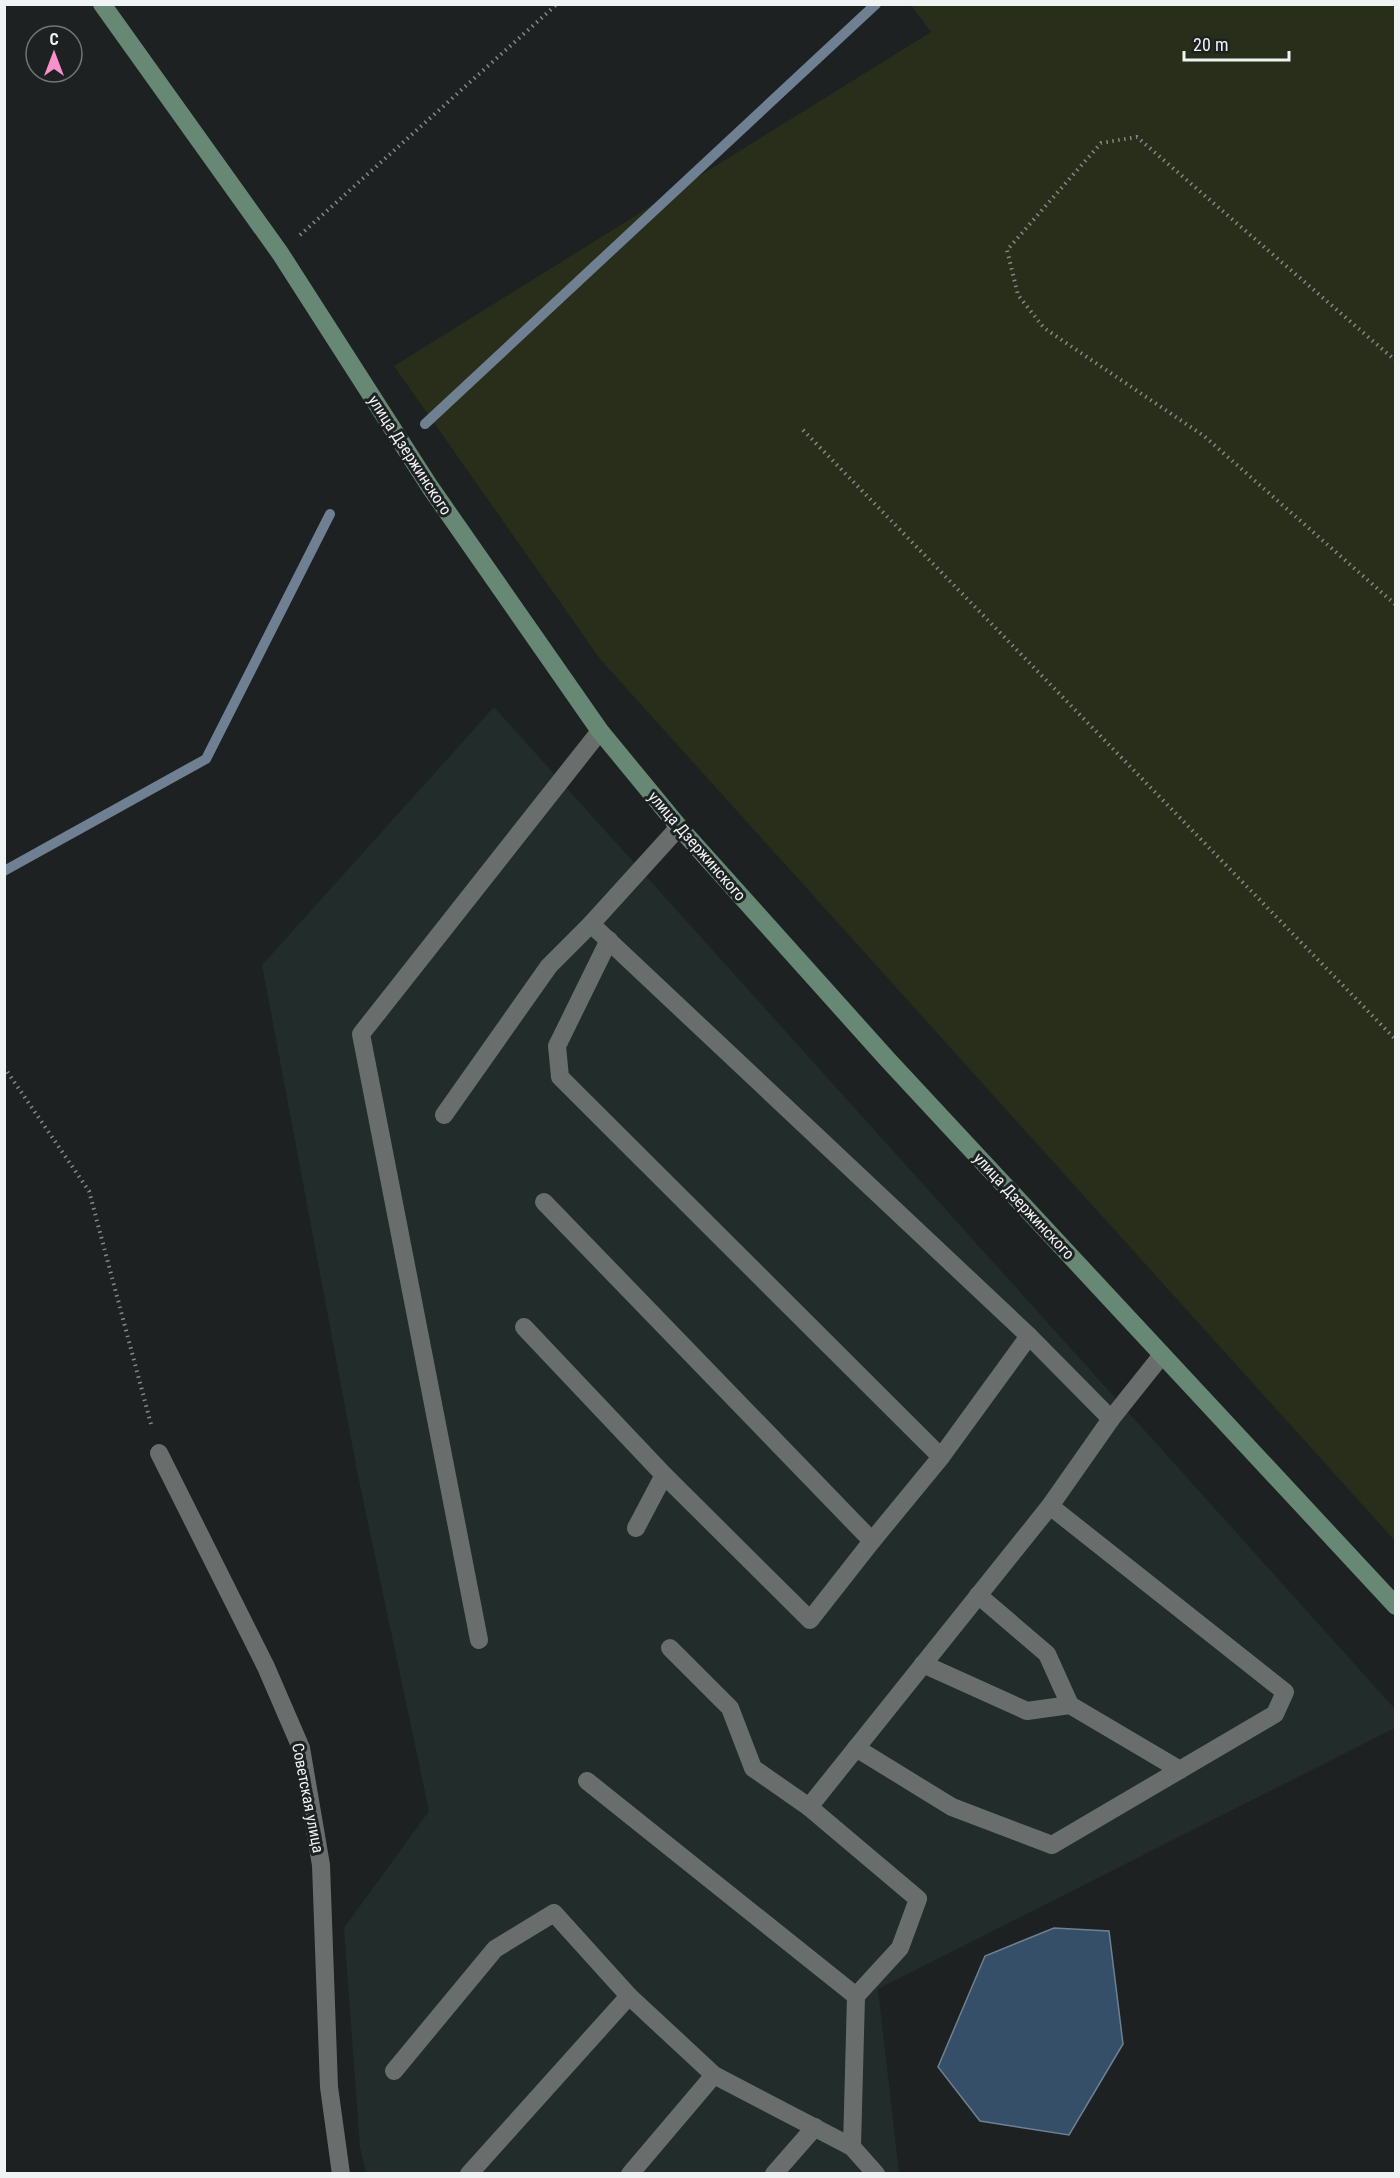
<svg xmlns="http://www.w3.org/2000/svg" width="1400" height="2178" font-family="'Roboto Condensed',sans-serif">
  <rect width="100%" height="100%" fill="#1d2121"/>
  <!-- built -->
  <path fill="#212c2b" d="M494 707 1395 1709V1728L878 1989 899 2173H366L360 2148 344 1928 429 1811 358 1476 262 965Z"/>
  <!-- green -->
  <path fill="#282e19" d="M911 5H1395V1541L600 659 394 366 931 32Z"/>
  <!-- water -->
  <path fill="#364f68" stroke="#6e8092" stroke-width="1.5" d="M1054 1928 1109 1931 1123 2044 1069 2135 980 2121 938 2067 985 1956Z"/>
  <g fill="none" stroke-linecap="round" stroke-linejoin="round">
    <!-- stream -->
    <g stroke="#6e8092" stroke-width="10">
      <path d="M425 424 876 4"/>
      <path d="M4 871 206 759 330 514"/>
    </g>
    <!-- path -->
    <g stroke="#848888" stroke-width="4" stroke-dasharray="1.5 4.5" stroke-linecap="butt">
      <path d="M300 235 557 4"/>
      <path d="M1396 361 1137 137 1101 143 1007 250 1018 295 1044 328 1204 436 1396 605"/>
      <path d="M803 430 1396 1040"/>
      <path d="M4 1067 89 1191 152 1428"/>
    </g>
    <!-- lane -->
    <g stroke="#696e6d" stroke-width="18">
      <path d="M679 827 591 924 1029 1336 1111 1419"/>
      <path d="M609 940 557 1046 560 1077 941 1457 1029 1336"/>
      <path d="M444 1115 549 966 591 924"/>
      <path d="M544 1202 872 1541 941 1457"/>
      <path d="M524 1327 664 1475 810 1620 872 1541"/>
      <path d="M636 1528 664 1475"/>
      <path d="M978 1595 1047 1654 1070 1705"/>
      <path d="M479 1640 361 1034 600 731"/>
      <path d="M670 1648 730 1708 753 1768 809 1807"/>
      <path d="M923 1664 1027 1711 1070 1705 1180 1770"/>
      <path d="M856 1748 952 1807 1052 1845 1275 1714 1285 1692 1050 1506"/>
      <path d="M587 1781 856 1996 852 2147 876 2174"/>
      <path d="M856 1996 900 1948 918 1899 809 1807 1050 1506 1111 1419 1162 1355"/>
      <path d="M394 2071 495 1949 554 1913 629 1996 714 2075 852 2147"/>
      <path d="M469 2174 629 1996"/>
      <path d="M630 2174 714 2075"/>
      <path d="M774 2174 815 2127"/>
    </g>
    <!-- street -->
    <path stroke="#696e6d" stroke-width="18" d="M159 1453 266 1667 301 1748 321 1865 329 2087 341 2174"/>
    <!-- secondary -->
    <path stroke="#678874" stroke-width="18" d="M102 4 280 253 430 487 600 731 679 827 888 1060 1396 1606"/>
  </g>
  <g text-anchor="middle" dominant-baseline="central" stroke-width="6" stroke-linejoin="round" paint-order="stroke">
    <!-- street labels -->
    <g font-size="16" fill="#f0f3f3" stroke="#1d2121">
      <text transform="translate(410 455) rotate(57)">улица Дзержинского</text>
      <text transform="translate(697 846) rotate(49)">улица Дзержинского</text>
      <text transform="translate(1024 1206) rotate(47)">улица Дзержинского</text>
      <text transform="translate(308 1798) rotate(79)">Советская улица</text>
    </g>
  </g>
  <!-- border -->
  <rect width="1400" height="2178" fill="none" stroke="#f0f3f3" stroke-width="12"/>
  <!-- north arrow -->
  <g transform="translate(54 54)"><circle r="28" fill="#1d2121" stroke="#717575" stroke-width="1.5"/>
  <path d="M0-4.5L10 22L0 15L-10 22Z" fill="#f890cb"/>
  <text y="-9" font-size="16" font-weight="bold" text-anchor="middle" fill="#f0f3f3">С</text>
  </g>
  <!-- scale -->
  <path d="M1184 51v9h105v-9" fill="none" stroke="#f0f3f3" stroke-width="3"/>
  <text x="1193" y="51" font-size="18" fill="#f0f3f3" stroke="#1d2121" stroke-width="4.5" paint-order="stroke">20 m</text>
</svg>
